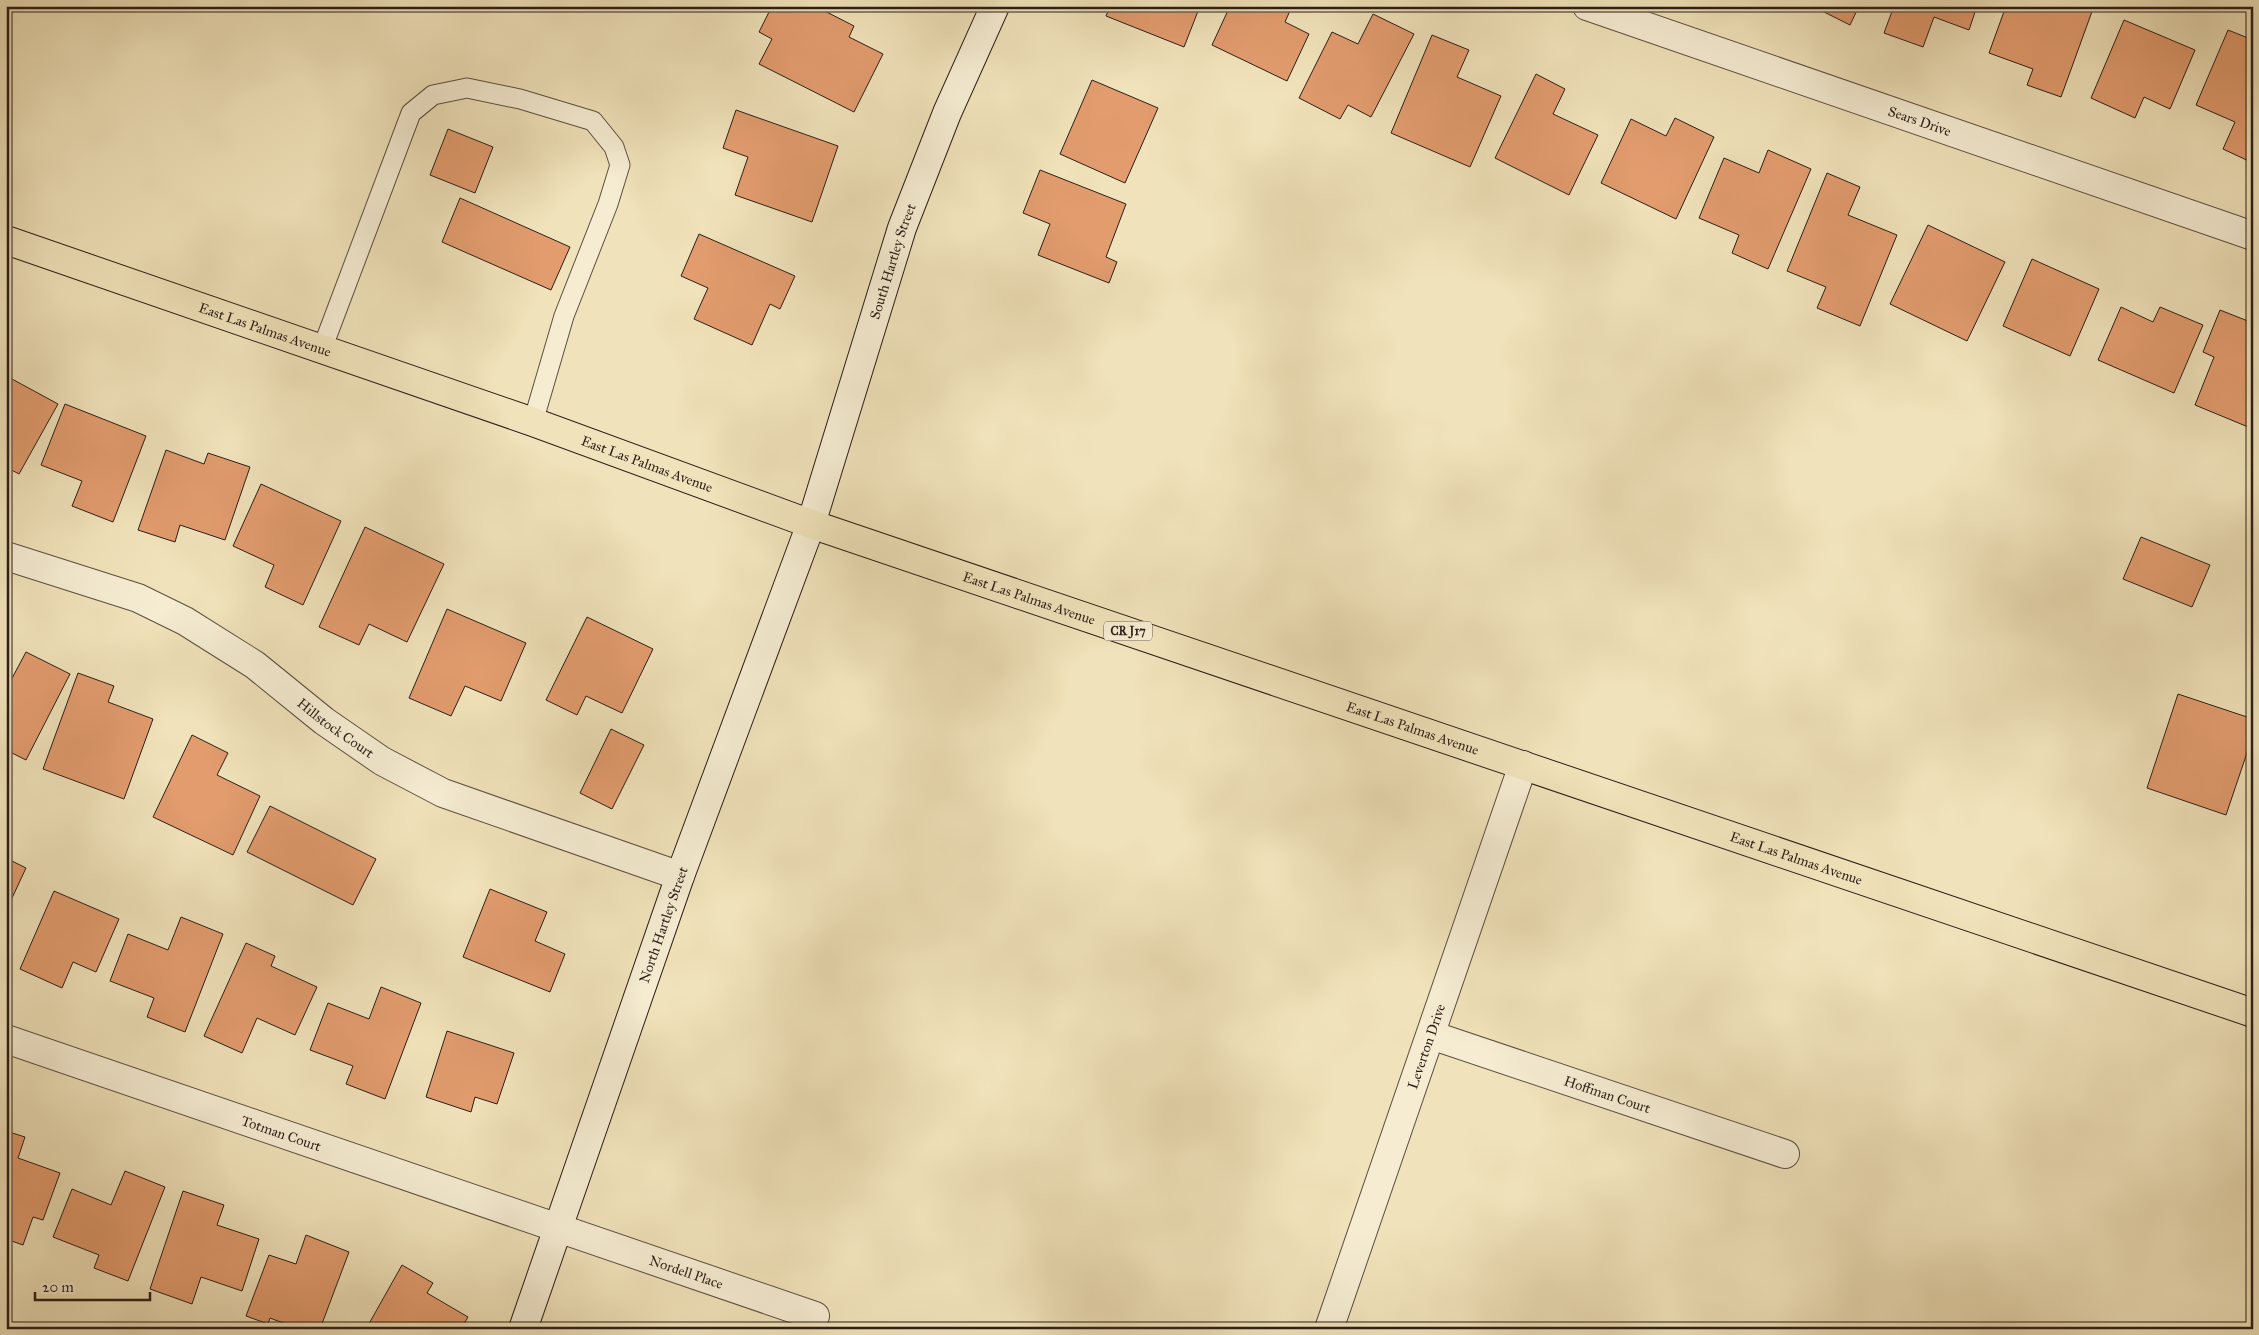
<svg xmlns="http://www.w3.org/2000/svg" width="2259" height="1335" font-family="'IM FELL Great Primer',serif">
  <rect width="100%" height="100%" fill="#f0e2ba"/>
  <filter id="stains"><feTurbulence type="fractalNoise" baseFrequency=".004" numOctaves="4"/><feColorMatrix values="0 0 0 0 .2 0 0 0 0 .09 0 0 0 0 .02 0 0 0 .5 -.17"/></filter>
  <radialGradient id="worn" r=".72"><stop offset=".6" stop-color="#630" stop-opacity="0"/><stop offset="1" stop-color="#630" stop-opacity=".3"/></radialGradient>
  <!-- building -->
  <g fill="#e29c6e" stroke="#2b1e17">
    <path d="M772 6H815L854 26 849 37 883 54 854 112 759 64 772 39 759 32Z"/>
    <path d="M1110 6H1200L1184 47 1106 16Z"/>
    <path d="M1230 6H1292L1285 22 1309 34 1287 81 1212 45Z"/>
    <path d="M1822 6H1859L1850 25 1820 10Z"/>
    <path d="M1894 6H1977L1969 30 1934 17 1923 47 1884 33Z"/>
    <path d="M2006 6H2094L2061 97 2027 85 2033 69 1989 53Z"/>
    <path d="M1373 14 1414 34 1371 117 1348 105 1340 119 1299 98 1332 32 1358 44Z"/>
    <path d="M2124 20 2195 50 2170 109 2144 97 2135 118 2091 98Z"/>
    <path d="M2228 30 2253 40V163L2223 149 2235 122 2196 105Z"/>
    <path d="M1432 35 1469 50 1457 77 1501 96 1470 167 1391 133Z"/>
    <path d="M1536 74 1565 89 1553 114 1598 135 1569 195 1495 158Z"/>
    <path d="M1092 80 1158 108 1125 183 1060 154Z"/>
    <path d="M736 110 838 146 812 222 735 195 748 157 723 148Z"/>
    <path d="M1675 118 1714 137 1676 219 1601 183 1631 119 1666 136Z"/>
    <path d="M448 129 493 147 475 193 430 175Z"/>
    <path d="M1768 150 1811 169 1768 269 1732 253 1739 235 1699 218 1724 158 1759 173Z"/>
    <path d="M1040 170 1126 204 1106 257 1117 262 1109 283 1038 255 1050 224 1023 213Z"/>
    <path d="M1827 173 1860 187 1848 215 1897 235 1860 326 1817 308 1826 287 1787 271Z"/>
    <path d="M460 198 570 247 551 290 442 242Z"/>
    <path d="M1928 225 2005 262 1967 341 1890 304Z"/>
    <path d="M699 234 795 276 780 309 770 304 752 345 694 319 708 288 681 276Z"/>
    <path d="M2032 259 2099 289 2070 356 2003 326Z"/>
    <path d="M2121 307 2153 322 2160 307 2203 325 2174 393 2098 360Z"/>
    <path d="M2220 310 2253 323V429L2195 405 2214 357 2203 352Z"/>
    <path d="M12 379 58 404 19 474 6 467V390Z"/>
    <path d="M65 404 146 436 113 522 72 506 82 481 41 465Z"/>
    <path d="M166 450 204 464 208 453 250 467 225 540 180 525 175 542 138 530Z"/>
    <path d="M261 484 341 521 303 605 265 587 274 565 233 546Z"/>
    <path d="M365 527 444 564 407 642 369 624 359 645 319 627Z"/>
    <path d="M2141 537 2210 565 2192 607 2123 579Z"/>
    <path d="M447 609 526 643 501 701 465 686 451 716 409 698Z"/>
    <path d="M587 617 653 649 622 713 586 696 577 715 546 700Z"/>
    <path d="M26 652 70 674 26 760 6 750V681L10 682Z"/>
    <path d="M78 673 114 686 108 702 153 719 124 799 43 769Z"/>
    <path d="M2178 694 2253 719V735L2226 815 2147 788Z"/>
    <path d="M611 729 644 745 612 809 580 793Z"/>
    <path d="M192 735 228 753 217 775 260 796 233 855 153 817Z"/>
    <path d="M270 806 376 859 353 905 247 852Z"/>
    <path d="M6 858 26 868 6 911Z"/>
    <path d="M490 889 547 912 535 941 565 954 550 992 463 957Z"/>
    <path d="M54 891 119 919 96 972 73 962 62 988 20 969Z"/>
    <path d="M181 917 223 934 185 1032 147 1017 154 998 110 981 128 934 168 950Z"/>
    <path d="M246 943 275 956 271 966 317 987 295 1035 257 1018 242 1053 204 1036Z"/>
    <path d="M381 987 421 1003 385 1099 346 1084 353 1066 310 1050 328 1003 369 1019Z"/>
    <path d="M447 1031 514 1053 497 1104 475 1097 471 1112 426 1097Z"/>
    <path d="M6 1131 25 1137 18 1158 60 1173 43 1220 33 1217 23 1245 6 1239Z"/>
    <path d="M125 1171 165 1187 128 1281 94 1268 99 1255 53 1237 72 1189 111 1205Z"/>
    <path d="M183 1191 224 1205 217 1225 259 1239 242 1291 201 1277 192 1304 150 1289Z"/>
    <path d="M306 1235 349 1252 320 1329H299L270 1318 268 1324 246 1316 269 1255 296 1264Z"/>
    <path d="M402 1265 433 1283 427 1293 468 1317 461 1329H366Z"/>
  </g>
  <g fill="none" stroke-linecap="round" stroke-linejoin="round">
    <!-- lane casing -->
    <g stroke="#5c4f40" stroke-width="21">
      <path id="lane" d="M322 349 411 113 433 95 467 88 520 99 593 121 614 147 620 165 608 204 564 316 533 422"/>
    </g>
    <!-- street casing -->
    <g stroke="#5c4f40" stroke-width="30">
      <g id="street">
        <path id="s1" d="M1587 6 2253 236"/>
        <path id="s2" d="M6 556 138 598 185 621 255 665 324 721 382 761 443 793 680 876"/>
        <path id="s3" d="M1431 1035 1785 1154"/>
        <path id="s4" d="M6 1039 815 1316"/>
        <path id="s5" d="M1329 1329 1523 765"/>
      </g>
    </g>
    <!-- secondary casing -->
    <g stroke="#2b1e17" stroke-width="30">
      <g id="secondary">
        <path id="s6" d="M523 1329 680 876 811 524 902 228 947 113 995 6"/>
      </g>
    </g>
    <!-- primary casing -->
    <g stroke="#2b1e17" stroke-width="30">
      <g id="primary">
        <path id="s7" d="M6 240 533 422 811 524 2253 1013"/>
      </g>
    </g>
    <!-- lane -->
    <use href="#lane" stroke="#f5ecd2" stroke-width="19"/>
    <!-- street -->
    <use href="#street" stroke="#f5ecd2" stroke-width="28"/>
    <!-- secondary -->
    <use href="#secondary" stroke="#f5ecd2" stroke-width="28"/>
    <!-- primary -->
    <use href="#primary" stroke="#f0e2ba" stroke-width="28"/>
  </g>
  <g text-anchor="middle" dominant-baseline="central" stroke-width="4" stroke-linejoin="round" paint-order="stroke">
    <!-- shield labels -->
    <rect fill="#f5ecd2" stroke="#685c4f" stroke-width="1" x="1104" y="621.5" width="48" height="19" rx="4"/>
    <g font-size="12" font-weight="bold" fill="#2b1e17">
      <text x="1128" y="631">CR J17</text>
    </g>
    <!-- street labels -->
    <g font-size="14" fill="#2b1e17" stroke="#f5ecd2">
      <text stroke="none"><textPath href="#s1" startOffset="352">Sears Drive</textPath></text>
      <text stroke="none"><textPath href="#s6" startOffset="1130">South Hartley Street</textPath></text>
      <text stroke="none"><textPath href="#s7" startOffset="274">East Las Palmas Avenue</textPath></text>
      <text stroke="none"><textPath href="#s7" startOffset="679">East Las Palmas Avenue</textPath></text>
      <text stroke="none"><textPath href="#s7" startOffset="1084">East Las Palmas Avenue</textPath></text>
      <text stroke="none"><textPath href="#s7" startOffset="1489">East Las Palmas Avenue</textPath></text>
      <text stroke="none"><textPath href="#s2" startOffset="376">Hillstock Court</textPath></text>
      <text stroke="none"><textPath href="#s7" startOffset="1894">East Las Palmas Avenue</textPath></text>
      <text stroke="none"><textPath href="#s6" startOffset="428">North Hartley Street</textPath></text>
      <text stroke="none"><textPath href="#s5" startOffset="299">Leverton Drive</textPath></text>
      <text stroke="none"><textPath href="#s3" startOffset="186">Hoffman Court</textPath></text>
      <text stroke="none"><textPath href="#s4" startOffset="291">Totman Court</textPath></text>
      <text stroke="none"><textPath href="#s4" startOffset="719">Nordell Place</textPath></text>
    </g>
  </g>
  <!-- margin -->
  <rect width="2259" height="1335" fill="none" stroke="#f0e2ba" stroke-width="25"/>
  <rect x="8" y="8" width="2244" height="1320" fill="none" stroke="#2b1e17" stroke-width="2.5"/>
  <rect x="12" y="12" width="2234" height="1310" fill="none" stroke="#2b1e17"/>
  <!-- scale -->
  <path d="M35 1292v8h115v-8" fill="none" stroke="#2b1e17" stroke-width="2.5"/>
  <text x="42" y="1292" font-size="15" fill="#2b1e17" stroke="#f5ecd2" stroke-width="4" paint-order="stroke">20 m</text>
  <rect width="100%" height="100%" filter="url(#stains)"/>
  <rect width="100%" height="100%" fill="url(#worn)"/>
</svg>
